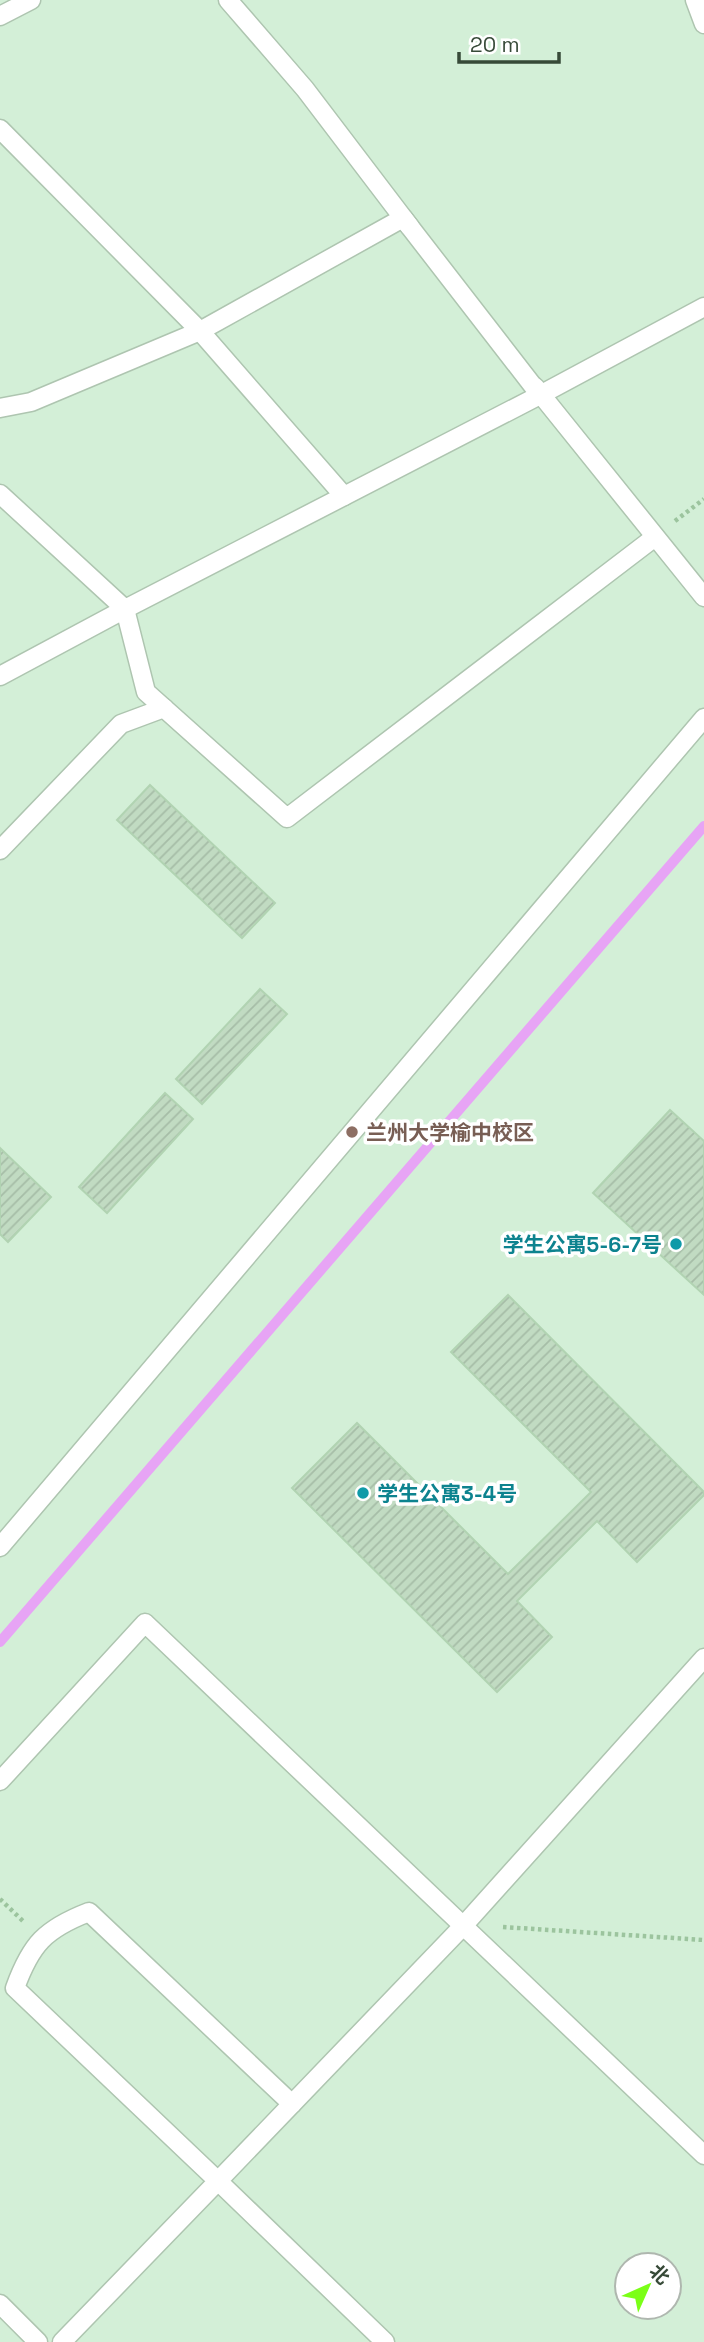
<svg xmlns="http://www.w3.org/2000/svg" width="704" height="2342" font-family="'Space Grotesk','Noto Sans SC',sans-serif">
  <defs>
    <pattern id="building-hatch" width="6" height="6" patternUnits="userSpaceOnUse" patternTransform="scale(1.75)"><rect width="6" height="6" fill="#c1dbc2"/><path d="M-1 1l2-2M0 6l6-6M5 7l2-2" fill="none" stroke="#a6bda7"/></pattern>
  </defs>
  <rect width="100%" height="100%" fill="#eaf6eb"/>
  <!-- education -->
  <path fill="#d3efd7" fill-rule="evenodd" d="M0 0H704V2342H0ZM627 2265H669V2307H627Z"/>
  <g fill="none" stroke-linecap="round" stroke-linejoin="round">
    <!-- stream -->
    <path stroke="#e7a4f5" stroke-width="10" d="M0 1642 704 826"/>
  </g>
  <!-- building -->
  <g fill="url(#building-hatch)" stroke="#b1d3b2" stroke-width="2">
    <path d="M150 785 275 903 242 938 117 820Z"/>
    <path d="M260 989 287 1014 202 1104 176 1079Z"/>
    <path d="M165 1093 193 1119 107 1213 79 1187Z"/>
    <path d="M670 1110 704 1141V1295L593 1193Z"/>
    <path d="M0 1148 51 1197 8 1242 0 1234Z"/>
    <path d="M508 1295 704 1492V1495L637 1562 597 1521 517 1601 552 1637 497 1692 292 1488 357 1423 508 1574 591 1492 451 1352Z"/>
  </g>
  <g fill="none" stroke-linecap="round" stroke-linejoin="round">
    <!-- lane casing -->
    <g stroke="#aec5b0" stroke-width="21">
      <g id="lane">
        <path d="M228 0 305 89 410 227"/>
        <path d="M695 0 704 24"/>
        <path d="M0 16 31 0"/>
        <path d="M0 129 200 331 344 496"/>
        <path d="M535 387 704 597"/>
        <path d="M540 395 704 307"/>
        <path d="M0 408 31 402 200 331 403 218 540 395 125 609 0 494"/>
        <path d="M0 676 125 609 146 692 287 818 655 537"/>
        <path d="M0 850 121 724 164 708"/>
        <path d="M0 1547 704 718"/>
        <path d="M0 1781 145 1623 704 2155"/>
        <path d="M0 2304 38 2342"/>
        <path d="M62 2342 218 2181 15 1988C31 1944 45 1929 89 1912L292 2104"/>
        <path d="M385 2342 218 2181 464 1925 704 1658"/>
      </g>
    </g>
    <!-- path -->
    <g stroke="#9cc49e" stroke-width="4.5" stroke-dasharray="3.5 3.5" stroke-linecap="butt">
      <path d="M675 521 704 499"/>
      <path d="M0 1899 25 1923"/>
      <path d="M503 1927 704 1940"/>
    </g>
    <!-- lane -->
    <use href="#lane" stroke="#fff" stroke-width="18"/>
  </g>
  <!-- markers -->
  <circle fill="#8d6e63" stroke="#fff" stroke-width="2.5" cx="352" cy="1132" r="7"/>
  <g fill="#0f9aa8" stroke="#fff" stroke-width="2.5">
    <circle cx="676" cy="1244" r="7"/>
    <circle cx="363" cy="1493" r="7"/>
  </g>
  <g text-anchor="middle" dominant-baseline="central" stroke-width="7" stroke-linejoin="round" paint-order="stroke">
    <!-- education labels -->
    <g font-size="21" font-weight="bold" fill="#785e54" stroke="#fff" text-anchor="start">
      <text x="366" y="1132">兰州大学榆中校区</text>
    </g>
    <!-- culture labels -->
    <g font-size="21" font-weight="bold" fill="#0d838f" stroke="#fff" text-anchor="end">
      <text x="662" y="1244">学生公寓5-6-7号</text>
      <text x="377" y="1493" text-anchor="start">学生公寓3-4号</text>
    </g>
  </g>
  <!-- north arrow -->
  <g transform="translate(648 2286) rotate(45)"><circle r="33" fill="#ffffff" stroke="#afb7af" stroke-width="2"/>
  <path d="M0-5L12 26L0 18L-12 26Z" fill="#7bff17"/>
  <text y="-10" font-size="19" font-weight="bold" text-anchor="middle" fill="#374a38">北</text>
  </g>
  <!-- scale -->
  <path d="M459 52v10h100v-10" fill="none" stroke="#374a38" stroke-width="3.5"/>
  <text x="470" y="52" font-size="21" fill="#374a38" stroke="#ffffff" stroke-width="5" paint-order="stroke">20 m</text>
</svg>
